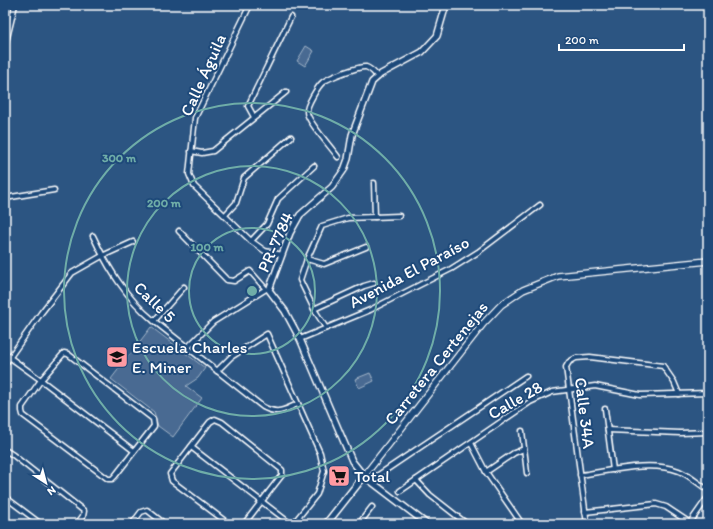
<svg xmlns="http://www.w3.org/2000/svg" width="713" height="529" font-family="Itim,sans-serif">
  <rect width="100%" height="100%" fill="#2c5582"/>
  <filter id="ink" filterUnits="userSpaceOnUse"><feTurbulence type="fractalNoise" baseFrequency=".025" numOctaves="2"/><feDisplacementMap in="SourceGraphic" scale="8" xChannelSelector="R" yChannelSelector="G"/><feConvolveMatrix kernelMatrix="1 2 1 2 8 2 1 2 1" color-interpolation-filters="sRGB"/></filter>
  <g filter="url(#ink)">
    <!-- green -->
    <g fill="#486b92" stroke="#a4b5c8">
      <path d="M306 46 314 51 305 66 297 61Z"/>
      <path d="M151 327 205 368 198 378 186 386 202 398 173 437 158 426 154 412 111 379Z"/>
      <path d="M370 373 374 381 359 388 355 379Z"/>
    </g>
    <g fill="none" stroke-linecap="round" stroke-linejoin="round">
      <!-- minor casing -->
      <g stroke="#fff" stroke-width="7">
        <g id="minor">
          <path d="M250 5 195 118 189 174 194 186 251 241 265 251 282 255"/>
          <path d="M5 46 15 5"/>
          <path d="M254 117 248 106 291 17"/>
          <path d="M191 151 202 153 213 151 286 92"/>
          <path d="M338 157C332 148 307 121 307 112 306 106 318 86 323 82 330 77 359 66 366 67 372 69 374 73 378 77"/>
          <path d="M374 183 375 217"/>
          <path d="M5 198 54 190"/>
          <path d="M225 215 236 203 244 178 291 137"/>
          <path d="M179 231 227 280 234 281 250 271 265 288"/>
          <path d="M93 236C108 268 126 298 154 321L263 407C279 415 283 410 298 404"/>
          <path d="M251 241 267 224 278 199 314 166"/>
          <path d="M307 259 324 264 366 247"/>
          <path d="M314 309 364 286 374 283"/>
          <path d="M154 321 184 287"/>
          <path d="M326 328 314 309 300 280 307 259 322 226 348 218 399 216"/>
          <path d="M300 339 370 310 451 269 478 252 540 205"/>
          <path d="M187 348 213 322 266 289"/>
          <path d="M64 353 68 354 153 419 154 426 115 476 112 479H108L23 415 22 411V407L41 380Z"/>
          <path d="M5 354 41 380 134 451"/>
          <path d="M5 364 41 313 72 273 102 256 133 242"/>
          <path d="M217 371 231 357 267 334 320 453 324 471 317 494 293 524"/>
          <path d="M605 409 613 470"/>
          <path d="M608 430 680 433 708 432"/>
          <path d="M522 431 527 473"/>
          <path d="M471 443 486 472 522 524"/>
          <path d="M191 447 291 524"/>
          <path d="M5 450 13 455 84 511 83 516 77 524"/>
          <path d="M486 472 514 453 524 449"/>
          <path d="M580 475C610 471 650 460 679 471 689 475 699 484 708 490"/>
          <path d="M371 480 526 376"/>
          <path d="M416 480 430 495 467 524"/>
          <path d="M400 491 530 402 552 392 595 386 640 395 708 393"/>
          <path d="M5 497 41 524"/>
          <path d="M585 512 656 504 666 507 690 523"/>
          <path d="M132 524 141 512 147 510 165 524"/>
          <path d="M229 524 172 481 170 474 210 422 215 419 222 422 282 470V475L244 524"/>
          <path d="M359 524 372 507"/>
          <path d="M587 524 566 367 569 362 576 358 590 357 663 366 674 382 679 394"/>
          <path d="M689 524 708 497"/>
        </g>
      </g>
      <!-- tertiary casing -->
      <g stroke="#fff" stroke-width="8">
        <path id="tertiary" d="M427 524 364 476 352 461 300 339 285 311 269 290 290 233 300 215 332 187 344 170 348 159 352 135 372 82 381 74 422 52 437 36 446 5"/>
      </g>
      <!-- secondary casing -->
      <g stroke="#fff" stroke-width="8">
        <path id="secondary" d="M364 476 483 324 501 305 523 290 558 276 708 261"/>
      </g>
      <!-- primary casing -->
      <g stroke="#fff" stroke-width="9">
        <path id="primary" d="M326 524 364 476"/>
      </g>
      <!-- minor -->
      <use href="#minor" stroke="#1f4a7a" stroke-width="4"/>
      <!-- tertiary -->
      <use href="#tertiary" stroke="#1f4a7a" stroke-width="5"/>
      <!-- secondary -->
      <use href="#secondary" stroke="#1f4a7a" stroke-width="5.5"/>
      <!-- primary -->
      <use href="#primary" stroke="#1f4a7a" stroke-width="6"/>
    </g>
  </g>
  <!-- distance rings -->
  <g fill="none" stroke="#6fada8" stroke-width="2">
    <circle cx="252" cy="291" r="63"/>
    <circle cx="252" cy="291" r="125"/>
    <circle cx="252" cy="291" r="188"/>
  </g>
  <!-- icons -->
  <defs>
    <g id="school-square" transform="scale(1.15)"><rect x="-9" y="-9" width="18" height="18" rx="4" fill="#ff9aa2" stroke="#1f4a7a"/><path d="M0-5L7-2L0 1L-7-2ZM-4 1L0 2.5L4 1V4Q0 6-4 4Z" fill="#111"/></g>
    <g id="supermarket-square" transform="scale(1.15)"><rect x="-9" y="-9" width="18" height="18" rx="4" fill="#ff9aa2" stroke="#1f4a7a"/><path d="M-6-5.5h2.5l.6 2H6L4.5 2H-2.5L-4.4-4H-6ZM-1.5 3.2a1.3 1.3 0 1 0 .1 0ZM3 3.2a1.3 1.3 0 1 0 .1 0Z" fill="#111"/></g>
  </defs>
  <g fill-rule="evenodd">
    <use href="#school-square" x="117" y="357"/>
    <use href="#supermarket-square" x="339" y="476"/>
  </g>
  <g text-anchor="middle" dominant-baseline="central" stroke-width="4" stroke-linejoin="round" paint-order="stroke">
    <!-- street labels -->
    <g font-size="17" fill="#fff" stroke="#1f4a7a">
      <text transform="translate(203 75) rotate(-66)">Calle Águila</text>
      <text transform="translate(275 242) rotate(-66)">PR-7784</text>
      <text transform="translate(409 272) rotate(-28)">Avenida El Paraíso</text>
      <text transform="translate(155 302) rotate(44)">Calle 5</text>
      <text transform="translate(436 363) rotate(-51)">Carretera Certenejas</text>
      <text transform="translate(515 400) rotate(-30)">Calle 28</text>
      <text transform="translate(585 413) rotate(83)">Calle 34A</text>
    </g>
    <!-- poi labels -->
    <g font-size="17" fill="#fff" stroke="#1f4a7a" text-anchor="start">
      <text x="132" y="347">Escuela Charles<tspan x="132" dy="20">E. Miner</tspan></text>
      <text x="354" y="476">Total</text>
    </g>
  </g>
  <circle cx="252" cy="291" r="6" fill="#6fada8" stroke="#1f4a7a" stroke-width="2"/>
  <g font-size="12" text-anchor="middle" font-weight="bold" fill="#6fada8" stroke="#1f4a7a" stroke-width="4" stroke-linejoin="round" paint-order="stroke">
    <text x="119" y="162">300 m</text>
    <text x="164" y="207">200 m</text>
    <text x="207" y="251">100 m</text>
  </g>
  <!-- margin -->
  <rect width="713" height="529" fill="none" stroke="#1f4a7a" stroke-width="20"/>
  <rect x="10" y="10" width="693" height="509" fill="none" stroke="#fff" stroke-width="1.5" filter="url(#ink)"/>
  <!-- north arrow -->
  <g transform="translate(46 483) rotate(144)" stroke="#1f4a7a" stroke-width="3" paint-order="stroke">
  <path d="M0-3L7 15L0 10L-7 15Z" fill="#ffffff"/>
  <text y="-6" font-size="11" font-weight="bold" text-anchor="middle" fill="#ffffff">N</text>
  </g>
  <!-- scale -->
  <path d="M559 44v6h125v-6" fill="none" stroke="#ffffff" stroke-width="2"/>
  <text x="565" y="44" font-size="12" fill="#ffffff" stroke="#1f4a7a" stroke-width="3" paint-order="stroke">200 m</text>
</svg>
